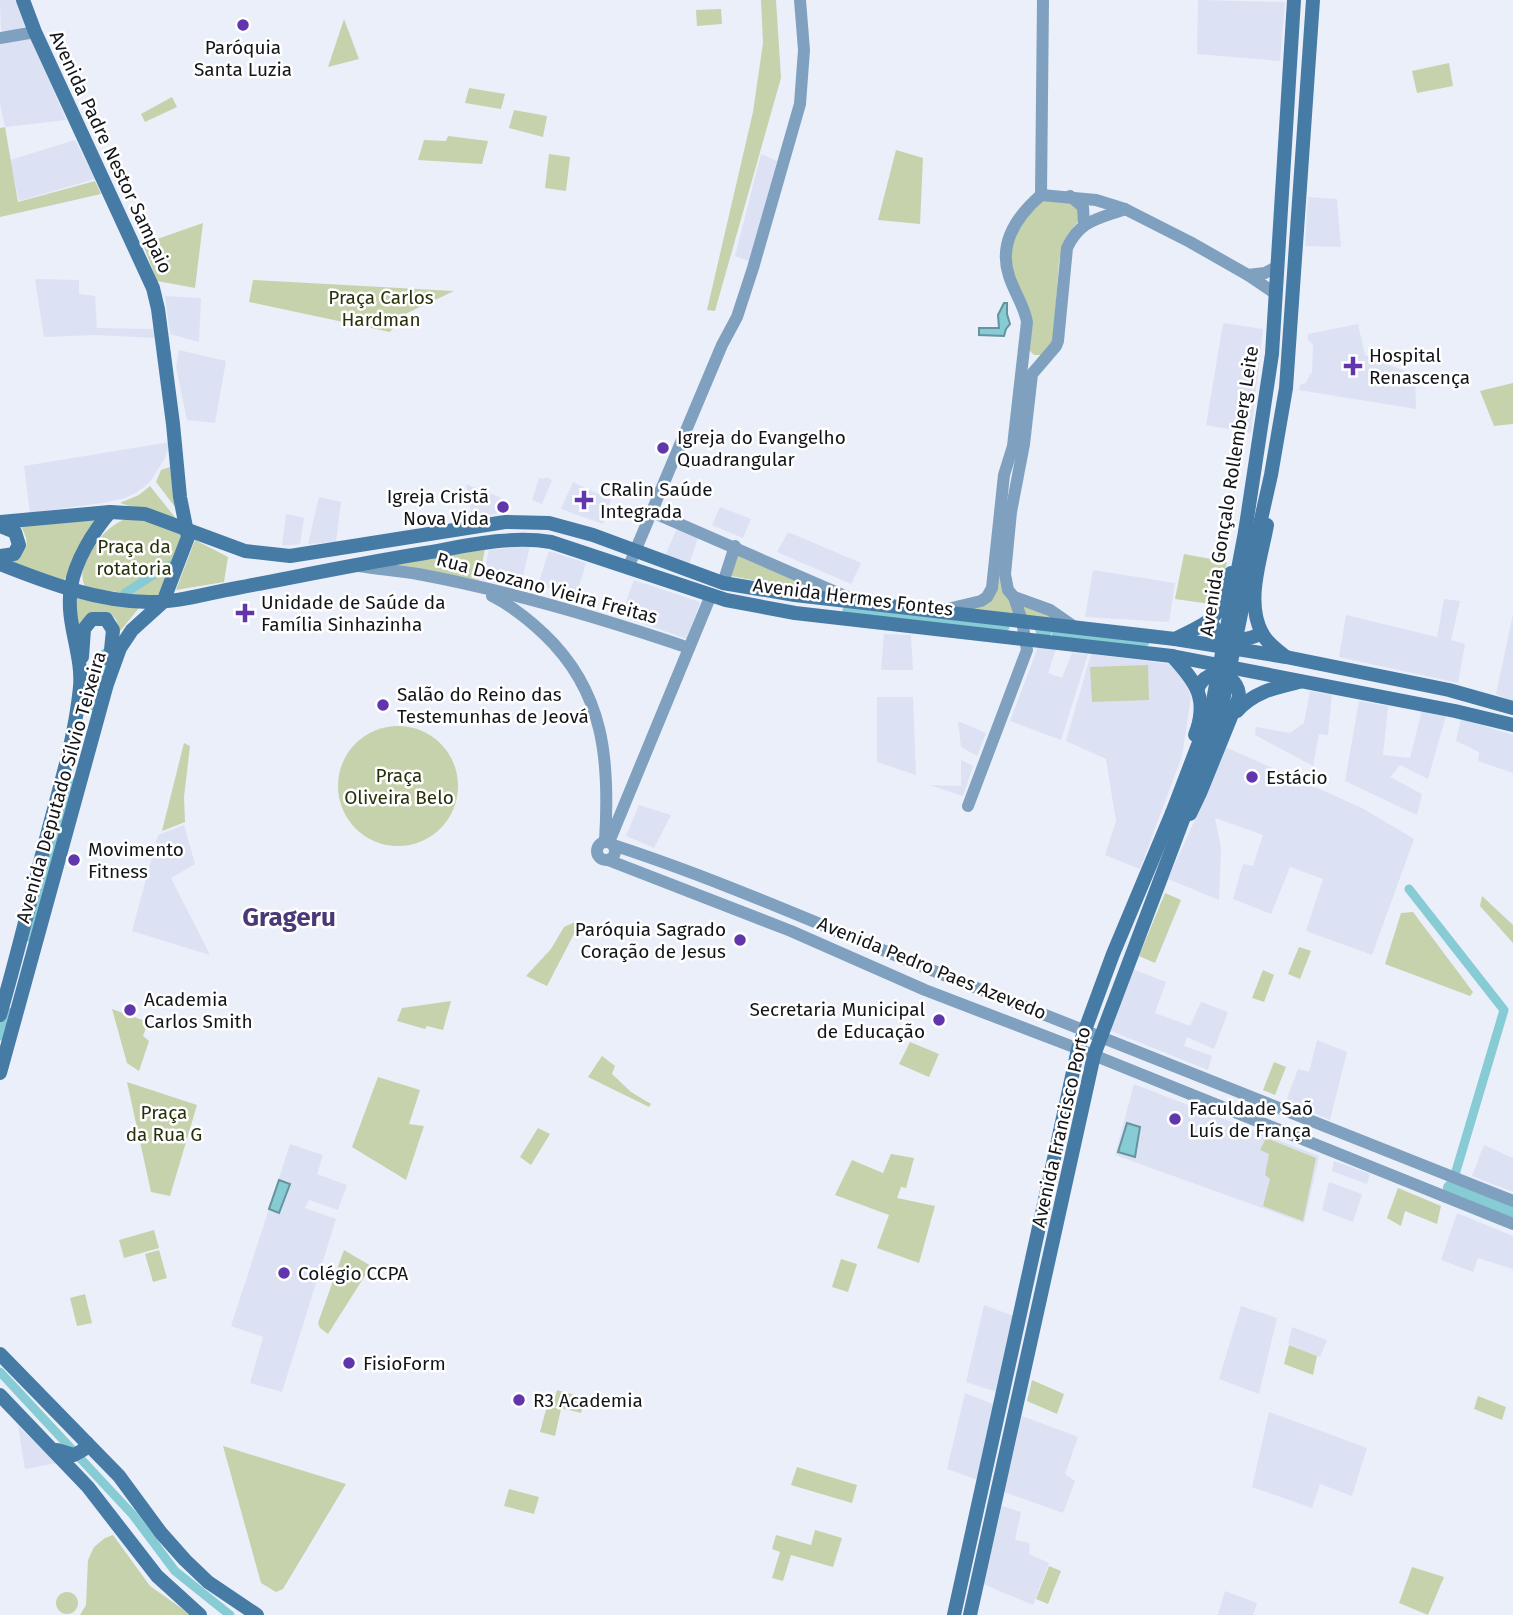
<svg xmlns="http://www.w3.org/2000/svg" width="1513" height="1615" font-family="'Fira Sans',sans-serif">
  <rect width="100%" height="100%" fill="#ebeffa"/>
  <!-- built -->
  <g fill="#dce2f4">
    <path d="M0 0H17L27 26 6 32 1 30Z"/>
    <path d="M1198 0 1285 2 1280 61 1197 54Z"/>
    <path d="M32 38 66 120 5 127 0 104V43Z"/>
    <path d="M75 140 95 179 19 201 10 160Z"/>
    <path d="M761 154 777 161 749 261 735 256Z"/>
    <path d="M1308 197 1337 199 1341 247 1305 246Z"/>
    <path d="M35 279 79 280V294L95 296 97 328 153 329 156 338 95 335 44 337Z"/>
    <path d="M165 296 201 298 199 342 170 334Z"/>
    <path d="M1223 323 1263 329 1251 433 1206 425Z"/>
    <path d="M1358 324 1365 355 1415 375 1416 409 1299 390 1300 385 1306 383 1310 374 1312 373 1313 344 1308 340V334Z"/>
    <path d="M179 350 226 361 215 423 187 420 176 367Z"/>
    <path d="M170 442 165 458 150 482 137 492 125 498 102 503 30 513 24 466Z"/>
    <path d="M546 477 552 480 542 504 532 500 539 478 544 479Z"/>
    <path d="M573 482 611 500 603 524 561 509Z"/>
    <path d="M466 484 511 502 508 511 472 519Z"/>
    <path d="M319 497 341 502 336 542 308 544Z"/>
    <path d="M720 507 751 519 743 538 712 525Z"/>
    <path d="M286 514 304 518 300 544 282 546Z"/>
    <path d="M678 526 699 534 689 565 665 556Z"/>
    <path d="M788 532 861 563 851 584 777 552Z"/>
    <path d="M530 546 520 589 482 580 489 550Z"/>
    <path d="M549 551 586 563 576 596 538 585Z"/>
    <path d="M1093 570 1175 583 1169 622 1085 617Z"/>
    <path d="M634 580 700 602 687 639 621 616Z"/>
    <path d="M1444 599 1460 601 1451 640 1465 644 1458 683 1339 657 1346 615 1437 637Z"/>
    <path d="M1513 614V702L1496 694Z"/>
    <path d="M884 634 911 635 913 670H881Z"/>
    <path d="M1038 647 1056 649 1048 673 1062 678 1072 653 1088 654 1061 740 1010 721Z"/>
    <path d="M1091 654 1170 664 1186 681 1191 697 1182 756 1140 869 1105 855 1116 821 1106 759 1066 741Z"/>
    <path d="M1310 691 1332 695 1328 735 1319 734 1313 766 1255 735 1256 727 1290 733 1304 723Z"/>
    <path d="M877 697H913L916 775 877 762Z"/>
    <path d="M1359 701 1388 706 1383 755 1410 758 1422 710 1446 716 1428 779 1400 765 1390 777 1422 794 1417 815 1345 781Z"/>
    <path d="M1461 719 1513 735V773L1478 761 1479 752 1456 741Z"/>
    <path d="M958 721 986 733 977 756 961 747Z"/>
    <path d="M1223 746 1362 808 1414 839 1372 955 1306 931 1323 879 1290 867 1271 914 1233 899 1243 864 1253 866 1263 835 1215 818 1221 848 1219 900 1168 879 1199 811Z"/>
    <path d="M961 760 973 766 963 796 930 785 961 786Z"/>
    <path d="M639 805 671 815 654 848 626 836Z"/>
    <path d="M184 825 195 864 171 878 210 955 132 931 158 835Z"/>
    <path d="M1132 969 1166 982 1155 1013 1190 1026 1201 1002 1228 1012 1214 1049 1187 1037 1184 1046 1212 1056 1208 1070 1111 1031Z"/>
    <path d="M1317 1040 1347 1052 1330 1120 1286 1101 1298 1069 1309 1072Z"/>
    <path d="M1134 1084 1319 1156 1304 1223 1115 1155Z"/>
    <path d="M290 1144 323 1155 317 1174 347 1185 338 1210 309 1200 305 1208 336 1219 282 1392 250 1383 263 1337 231 1326Z"/>
    <path d="M1484 1145 1513 1158V1192L1472 1176Z"/>
    <path d="M1334 1161 1370 1174 1367 1184 1332 1171Z"/>
    <path d="M1329 1182 1362 1194 1353 1222 1322 1210Z"/>
    <path d="M1457 1213 1513 1236V1269L1478 1258 1473 1272 1441 1260Z"/>
    <path d="M984 1305 1016 1317 997 1392 966 1382Z"/>
    <path d="M1241 1306 1277 1318 1259 1394 1219 1379Z"/>
    <path d="M1292 1327 1327 1340 1320 1357 1288 1344Z"/>
    <path d="M965 1393 995 1405 978 1480 947 1469Z"/>
    <path d="M1269 1412 1367 1448 1352 1496 1320 1484 1312 1508 1252 1487Z"/>
    <path d="M1022 1416 1078 1437 1065 1474 1075 1481 1063 1513 1004 1492Z"/>
    <path d="M18 1426 57 1463 25 1469Z"/>
    <path d="M1002 1506 1021 1512 1015 1540 1030 1543 1029 1554 1049 1563 1033 1605 983 1584Z"/>
    <path d="M1225 1591 1257 1603 1253 1615H1218Z"/>
  </g>
  <!-- green -->
  <g fill="#c6d2ac">
    <path d="M761 0H776L781 78 715 311 707 310 753 112 763 43Z"/>
    <path d="M721 9 722 24 697 26 696 10Z"/>
    <path d="M344 19 359 59 328 67Z"/>
    <path d="M1449 63 1453 86 1417 93 1412 71Z"/>
    <path d="M469 88 505 94 501 109 465 103Z"/>
    <path d="M172 97 177 107 145 122 141 114Z"/>
    <path d="M514 110 547 116 543 137 509 128Z"/>
    <path d="M5 127 18 202 95 181 101 194 0 217V128Z"/>
    <path d="M448 136 488 141 482 164 418 160 424 140 446 141Z"/>
    <path d="M896 150 923 158 920 224 878 220Z"/>
    <path d="M549 154 570 157 566 191 545 188Z"/>
    <path d="M1067 200 1081 211 1080 219 1067 236 1059 261 1053 345 1041 355H1034L1030 351 1012 273V244L1019 218 1042 201Z"/>
    <path d="M203 223 195 288 157 281 143 244Z"/>
    <path d="M253 280 454 291 403 315 390 332 249 302Z"/>
    <path d="M1513 383V424L1494 426 1480 391Z"/>
    <path d="M170 467 175 507 156 482 161 470Z"/>
    <path d="M150 486 178 521 120 503 139 495Z"/>
    <path d="M98 518 63 582 1 562C25 557 34 548 20 525Z"/>
    <path d="M128 518 147 520 180 532 182 538 157 597 86 588C71 564 105 525 128 518Z"/>
    <path d="M195 540 228 557 224 582 176 590Z"/>
    <path d="M485 549 479 580 391 564Z"/>
    <path d="M738 554 832 595 731 576Z"/>
    <path d="M1184 554 1227 562 1219 591 1211 604 1175 599Z"/>
    <path d="M999 576 1003 583 1053 615 1051 619 968 609Z"/>
    <path d="M74 598 139 608 117 635C119 623 118 616 105 613L79 629Z"/>
    <path d="M1148 665 1149 700 1092 702 1090 667Z"/>
    <circle cx="398" cy="786" r="60"/>
    <path d="M184 743 190 746 184 797 185 822 162 831Z"/>
    <path d="M1165 893 1181 900 1155 963 1139 956Z"/>
    <path d="M1482 896 1513 925V943L1480 906Z"/>
    <path d="M1413 912 1473 992 1470 996 1385 964 1401 913Z"/>
    <path d="M575 922 576 930 547 986 526 976 551 949 564 927Z"/>
    <path d="M1299 947 1311 951 1300 979 1288 974Z"/>
    <path d="M1263 970 1274 975 1264 1002 1252 998Z"/>
    <path d="M451 1001 443 1030 427 1026 425 1029 397 1021 402 1008Z"/>
    <path d="M112 1009 148 1022 143 1036 149 1041 139 1071 127 1063Z"/>
    <path d="M910 1042 939 1054 929 1077 899 1064Z"/>
    <path d="M602 1056 615 1066 612 1074 631 1092 651 1104 649 1107 588 1077Z"/>
    <path d="M1274 1062 1286 1067 1275 1095 1263 1090Z"/>
    <path d="M378 1077 420 1090 409 1124 424 1126 406 1180 352 1147Z"/>
    <path d="M127 1082 197 1105 170 1196 151 1192Z"/>
    <path d="M538 1128 550 1134 531 1165 520 1157Z"/>
    <path d="M1266 1138 1316 1158 1303 1221 1263 1206 1270 1179 1265 1175 1269 1154 1260 1150Z"/>
    <path d="M891 1154 914 1158 906 1188 901 1187 897 1198 935 1206 919 1263 877 1248 889 1215 835 1195 852 1160 883 1173Z"/>
    <path d="M1398 1188 1441 1206 1437 1224 1405 1211 1401 1226 1387 1218Z"/>
    <path d="M154 1230 159 1248 124 1258 119 1240Z"/>
    <path d="M159 1250 167 1278 153 1282 145 1254Z"/>
    <path d="M344 1250 371 1266 328 1334 320 1328 318 1323Z"/>
    <path d="M841 1259 857 1264 848 1292 832 1287Z"/>
    <path d="M85 1294 92 1323 77 1326 70 1298Z"/>
    <path d="M1289 1345 1317 1356 1313 1375 1284 1364Z"/>
    <path d="M1032 1380 1064 1394 1057 1414 1027 1401Z"/>
    <path d="M557 1390 585 1398 581 1413 553 1406Z"/>
    <path d="M1478 1396 1506 1407 1502 1420 1474 1409Z"/>
    <path d="M547 1406 561 1409 555 1436 540 1432Z"/>
    <path d="M223 1446 346 1484 283 1589 276 1592 261 1583Z"/>
    <path d="M797 1467 857 1485 852 1503 791 1485Z"/>
    <path d="M509 1489 539 1497 534 1514 504 1506Z"/>
    <path d="M815 1530 842 1538 833 1567 791 1555 783 1581 772 1578 780 1552 772 1549 776 1535 811 1545Z"/>
    <path d="M113 1535 150 1586 191 1615H80L86 1605 88 1560 94 1547 105 1538Z"/>
    <path d="M1049 1566 1061 1571 1048 1604 1036 1599Z"/>
    <path d="M1412 1567 1444 1577 1428 1615 1399 1603Z"/>
    <circle cx="67" cy="1603" r="11"/>
  </g>
  <!-- water -->
  <g fill="#87cbd5" stroke="#64949d" stroke-width="2">
    <path d="M1004 303H1007V314L1010 324 1006 329 1004 336 979 335V328H999L998 315Z"/>
    <path d="M1127 1123 1140 1127 1135 1157 1118 1152Z"/>
    <path d="M279 1180 290 1184 279 1213 269 1209Z"/>
  </g>
  <g fill="none" stroke-linecap="round" stroke-linejoin="round">
    <!-- canal -->
    <g stroke="#87cbd5" stroke-width="9">
      <path d="M125 593 167 566 172 565"/>
      <path d="M847 610 1005 627"/>
      <path d="M1040 631 1047 632"/>
      <path d="M1056 633 1145 642"/>
      <path d="M93 711 105 653"/>
      <path d="M1409 889 1504 1010 1451 1188"/>
      <path d="M28 937 73 782"/>
      <path d="M0 1036 7 1011"/>
      <path d="M0 1372 133 1515 175 1571 230 1615"/>
    </g>
    <!-- river -->
    <path stroke="#87cbd5" stroke-width="16" d="M1451 1188 1513 1213"/>
    <!-- tertiary -->
    <g stroke="#7fa1bf" stroke-width="12">
      <path d="M0 38 35 32"/>
      <path d="M1041 195 1096 200 1125 209 1190 242 1248 275 1276 294"/>
      <path d="M1041 195 1043 0"/>
      <path d="M1070 196 1083 207 1084 224"/>
      <path d="M1248 275 1265 273 1278 266"/>
      <path d="M652 512 854 600"/>
      <path d="M359 566C379 569 399 571 418 574 510 591 601 618 689 648"/>
      <path d="M628 568 722 345 737 317 753 268 800 104 804 50 800 0"/>
      <path d="M723 583 735 546"/>
      <path d="M492 596C512 606 528 619 544 634 605 692 610 761 605 841"/>
      <path d="M939 611 981 601 987 597 992 588 1004 475 1013 446 1027 322C1024 305 1014 292 1009 276 998 243 1018 215 1041 195"/>
      <path d="M1073 626 1050 610 1014 597 1008 590 1005 574 1011 512 1024 444 1032 374 1056 346 1058 341 1067 248C1080 220 1098 219 1125 209"/>
      <path d="M968 806 1027 650 1022 621 1014 597"/>
      <circle cx="606" cy="851" r="9"/>
      <path d="M609 842 711 595"/>
      <path d="M613 845C745 888 870 948 1000 997L1513 1201"/>
      <path d="M608 860 791 931 925 990 1071 1046 1513 1224"/>
    </g>
    <!-- secondary -->
    <g stroke="#467ba6" stroke-width="14">
      <path d="M0 522 110 512 145 514 245 551 290 556 505 522 549 523 593 535 723 583 795 595 1175 639 1286 657 1449 690 1513 708"/>
      <path d="M1267 525C1261 559 1245 601 1262 633 1267 643 1277 650 1285 656"/>
      <path d="M0 526 15 532 19 545 14 554 0 556"/>
      <path d="M1245 532 1272 354 1294 0"/>
      <path d="M1257 537 1271 475 1286 388 1313 0"/>
      <path d="M0 564C48 583 96 601 148 602 177 603 208 593 237 588 300 576 362 563 425 553 466 546 510 535 551 542L726 600 795 613 1172 656 1455 711 1513 725"/>
      <path d="M1211 622C1220 642 1244 643 1262 633"/>
      <path d="M1175 639C1217 618 1220 619 1231 573"/>
      <path d="M1172 656C1196 682 1209 699 1195 735"/>
      <path d="M82 657 84 629 92 619H106L113 630 110 660"/>
      <path d="M1237 711C1254 692 1274 688 1299 682"/>
      <path d="M1190 814 1200 793 1239 697C1239 673 1208 665 1198 688"/>
      <path d="M0 1015C17 957 31 898 46 839 59 789 75 739 80 687 83 654 65 622 71 587 75 561 93 532 110 512"/>
      <path d="M0 1073 107 684 120 648 132 630 163 602 188 537 180 497 173 424 158 309 153 288 35 32 23 0"/>
      <path d="M0 1354 119 1476 161 1533 185 1560 208 1582 257 1615"/>
      <path d="M0 1395 88 1487 157 1576 200 1615"/>
      <path d="M57 1450 74 1455 83 1450 87 1443"/>
      <path d="M954 1615 1078 1049 1113 954 1172 813"/>
      <path d="M970 1615 1094 1055 1184 817"/>
    </g>
    <!-- secondary-bridge -->
    <g stroke="#467ba6" stroke-width="14">
      <path d="M1172 813 1211 711 1245 532"/>
      <path d="M1184 817 1221 710 1257 537"/>
    </g>
  </g>
  <!-- markers -->
  <g fill="#6135ac" stroke="#fff" stroke-width="2.5">
    <circle cx="243" cy="25" r="7"/>
    <path d="M1349.5 355.5h7v7h7v7h-7v7h-7v-7h-7v-7h7z"/>
    <circle cx="663" cy="448" r="7"/>
    <path d="M580.5 489.5h7v7h7v7h-7v7h-7v-7h-7v-7h7z"/>
    <circle cx="503" cy="507" r="7"/>
    <path d="M241.5 602.5h7v7h7v7h-7v7h-7v-7h-7v-7h7z"/>
    <circle cx="383" cy="705" r="7"/>
    <circle cx="1252" cy="777" r="7"/>
    <circle cx="74" cy="860" r="7"/>
    <circle cx="740" cy="940" r="7"/>
    <circle cx="130" cy="1010" r="7"/>
    <circle cx="939" cy="1020" r="7"/>
    <circle cx="1175" cy="1119" r="7"/>
    <circle cx="284" cy="1273" r="7"/>
    <circle cx="349" cy="1363" r="7"/>
    <circle cx="519" cy="1400" r="7"/>
  </g>
  <g text-anchor="middle" dominant-baseline="central" stroke-width="5" stroke-linejoin="round" paint-order="stroke">
    <!-- poi labels -->
    <g font-size="19" fill="#141519" stroke="#fff" text-anchor="start">
      <text x="243" y="47" text-anchor="middle">Paróquia<tspan x="243" dy="22">Santa Luzia</tspan></text>
      <text x="1369" y="355">Hospital<tspan x="1369" dy="22">Renascença</tspan></text>
      <text x="677" y="437">Igreja do Evangelho<tspan x="677" dy="22">Quadrangular</tspan></text>
      <text x="600" y="489">CRalin Saúde<tspan x="600" dy="22">Integrada</tspan></text>
      <text x="489" y="496" text-anchor="end">Igreja Cristã<tspan x="489" dy="22">Nova Vida</tspan></text>
      <text x="261" y="602">Unidade de Saúde da<tspan x="261" dy="22">Família Sinhazinha</tspan></text>
      <text x="397" y="694">Salão do Reino das<tspan x="397" dy="22">Testemunhas de Jeová</tspan></text>
      <text x="1266" y="777">Estácio</text>
      <text x="88" y="849">Movimento<tspan x="88" dy="22">Fitness</tspan></text>
      <text x="726" y="929" text-anchor="end">Paróquia Sagrado<tspan x="726" dy="22">Coração de Jesus</tspan></text>
      <text x="144" y="999">Academia<tspan x="144" dy="22">Carlos Smith</tspan></text>
      <text x="925" y="1009" text-anchor="end">Secretaria Municipal<tspan x="925" dy="22">de Educação</tspan></text>
      <text x="1189" y="1108">Faculdade Saõ<tspan x="1189" dy="22">Luís de França</tspan></text>
      <text x="298" y="1273">Colégio CCPA</text>
      <text x="363" y="1363">FisioForm</text>
      <text x="533" y="1400">R3 Academia</text>
    </g>
    <!-- street labels -->
    <g font-size="19" fill="#141519" stroke="#fff">
      <text transform="translate(111 152) rotate(65)">Avenida Padre Nestor Sampaio</text>
      <text transform="translate(1229 491) rotate(-81)">Avenida Gonçalo Rollemberg Leite</text>
      <text transform="translate(547 588) rotate(15)">Rua Deozano Vieira Freitas</text>
      <text transform="translate(853 597) rotate(7)">Avenida Hermes Fontes</text>
      <text transform="translate(61 787) rotate(-74)">Avenida Deputado Sílvio Teixeira</text>
      <text transform="translate(932 968) rotate(22)">Avenida Pedro Paes Azevedo</text>
      <text transform="translate(1061 1127) rotate(-77)">Avenida Francisco Porto</text>
    </g>
    <!-- park labels -->
    <g font-size="19" fill="#28310a" stroke="#fff">
      <text x="381" y="297">Praça Carlos<tspan x="381" dy="22">Hardman</tspan></text>
      <text x="134" y="546">Praça da<tspan x="134" dy="22">rotatoria</tspan></text>
      <text x="399" y="775">Praça<tspan x="399" dy="22">Oliveira Belo</tspan></text>
      <text x="164" y="1112">Praça<tspan x="164" dy="22">da Rua G</tspan></text>
    </g>
    <!-- district labels -->
    <g font-size="26" font-weight="bold" fill="#4b3976" stroke="#fff">
      <text x="289" y="917">Grageru</text>
    </g>
  </g>
</svg>
